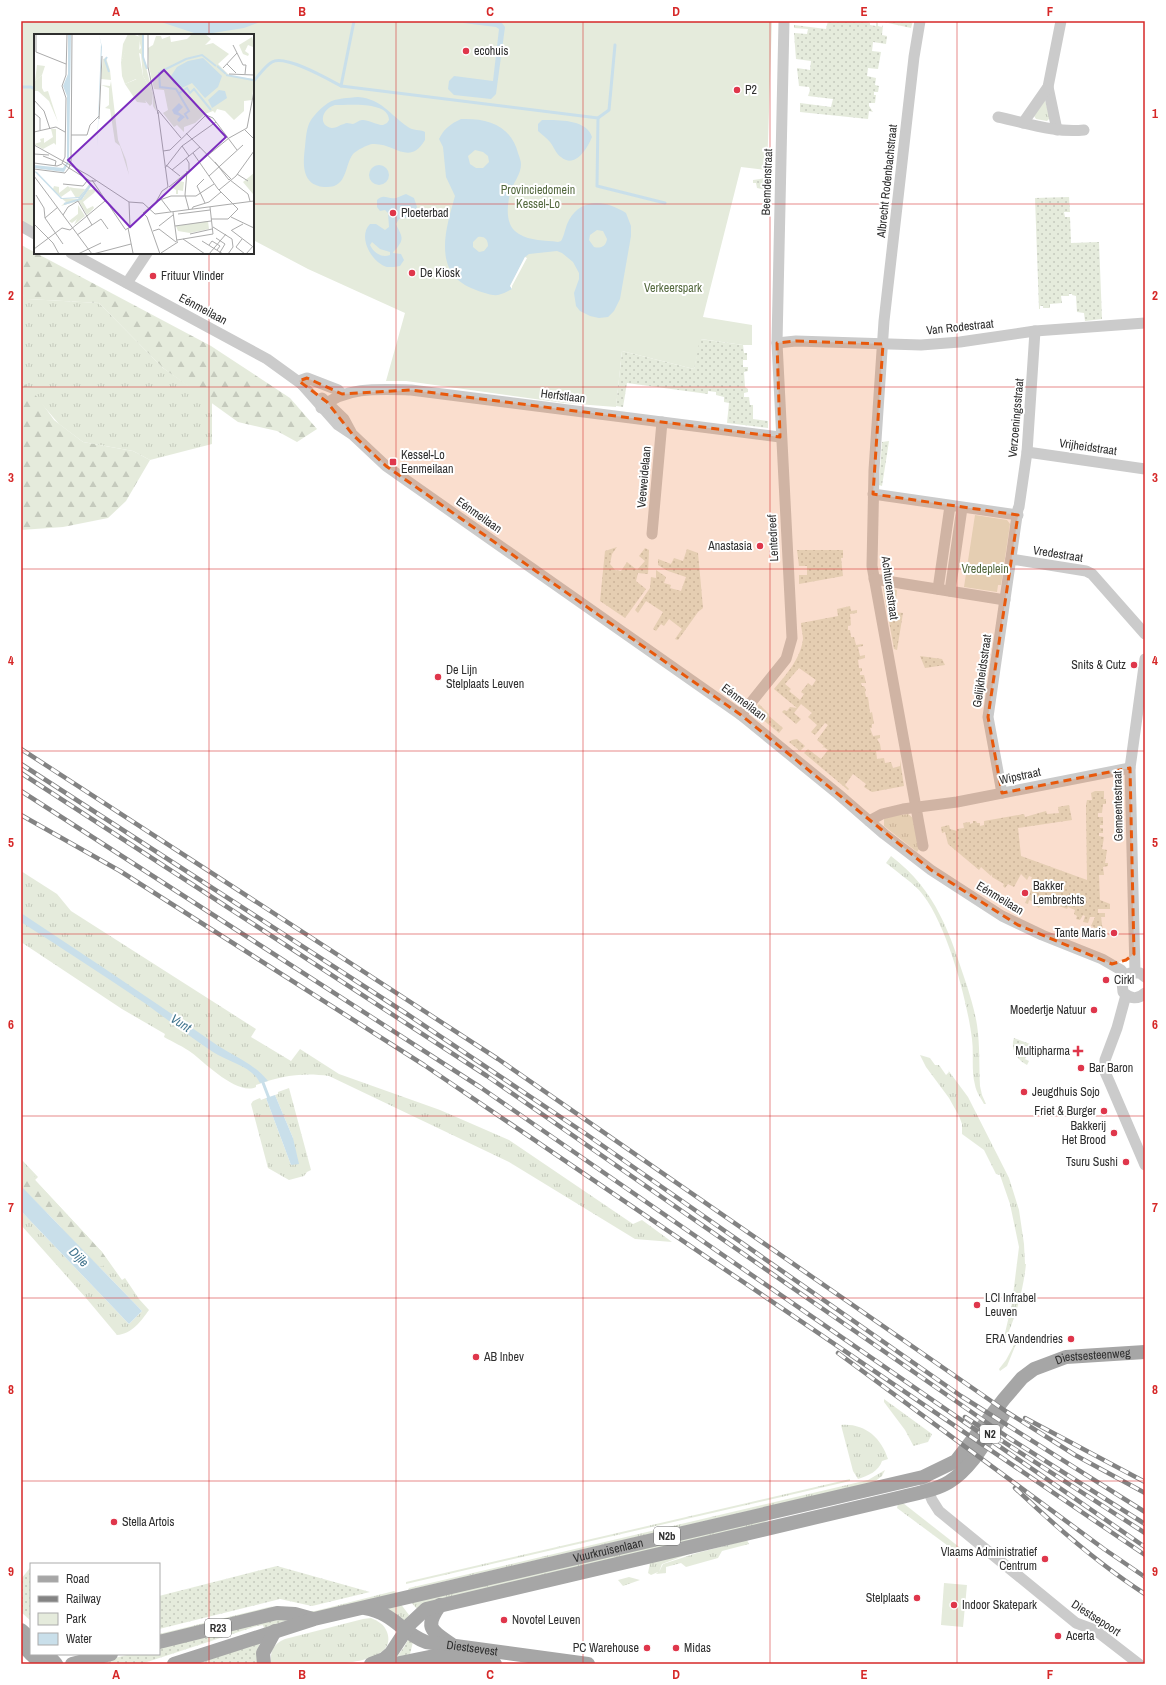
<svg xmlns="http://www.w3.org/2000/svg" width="1166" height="1685" font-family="'Archivo Narrow',sans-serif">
  <defs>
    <pattern id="grass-tufts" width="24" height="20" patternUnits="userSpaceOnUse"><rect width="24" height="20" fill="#e5ebdc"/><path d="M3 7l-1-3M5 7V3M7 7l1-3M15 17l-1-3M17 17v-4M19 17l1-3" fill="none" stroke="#c5cabd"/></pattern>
    <pattern id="forest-firs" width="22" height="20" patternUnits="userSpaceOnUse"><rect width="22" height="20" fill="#e5ebdc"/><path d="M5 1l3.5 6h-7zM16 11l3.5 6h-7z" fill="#c5cabd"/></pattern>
    <pattern id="garden-dots" width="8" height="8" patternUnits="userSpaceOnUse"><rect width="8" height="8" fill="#e5ebdc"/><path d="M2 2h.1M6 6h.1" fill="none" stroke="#c5cabd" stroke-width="1.8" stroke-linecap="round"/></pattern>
  </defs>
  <rect width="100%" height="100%" fill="#fff"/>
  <!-- grass -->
  <g fill="url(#grass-tufts)">
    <path d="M1045 100 1050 118 1047 121 1036 119 1034 116Z"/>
    <path d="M21 293 28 299 99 303 163 368 212 402V444L150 460 133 451 83 442 59 424 21 380Z"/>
    <path d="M908 814 913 818 919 849 917 852 884 826V819L888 816Z"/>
    <path d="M891 856C937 891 950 934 967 986 971 999 975 1012 977 1025 980 1045 979 1066 980 1086L982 1095 986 1104H984C981 1098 976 1092 975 1085 971 1070 974 1054 972 1039 967 999 946 920 919 890 909 880 897 872 886 863Z"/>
    <path d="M21 871 57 894 71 911 256 1029 251 1037 291 1061 300 1049 339 1074 440 1110 509 1140 633 1224 642 1220 672 1242 635 1239 509 1162 329 1076C302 1072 281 1076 256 1085V1087C238 1096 205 1063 192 1053 184 1047 173 1042 164 1037L165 1034 122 1009 21 942Z"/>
    <path d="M920 1055 930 1058 935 1065H939L946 1075 949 1072 948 1070 968 1097 1009 1178 1019 1210 1024 1244 1025 1264H1026C1023 1292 1015 1321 1002 1346L1012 1303 1019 1247 1010 1204 1000 1175 996 1174 984 1150 962 1134V1124L959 1116 949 1098 926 1067Z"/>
    <path d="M289 1088 311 1170 307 1172 304 1176 289 1180 268 1168 251 1104 253 1101 260 1098 261 1100 266 1098 291 1165 293 1138 275 1095 278 1094V1092Z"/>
    <path d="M22 1160 38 1177 35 1180 102 1252 122 1280 125 1278 139 1299 149 1310C141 1321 132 1334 117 1335L86 1298 21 1225V1211L129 1324 142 1311 21 1186Z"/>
    <path d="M1016 1344 1007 1366 1000 1371 999 1369 1006 1360 1014 1345Z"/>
    <path d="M884 1399 932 1434 928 1442 913 1446V1445L905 1430 884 1402Z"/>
    <path d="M841 1425C864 1423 881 1437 888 1459L882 1461C879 1471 868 1476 858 1479L853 1471Z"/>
    <path d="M885 1470 882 1476 874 1482 408 1590 409 1588 868 1480Z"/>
    <path d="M850 1479V1481L406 1584V1582Z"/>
    <path d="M903 1503 963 1550 959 1554 897 1508 898 1504Z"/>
    <path d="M770 1519 762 1524 417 1609 410 1601Z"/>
    <path d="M747 1540 749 1544 722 1551 718 1558 686 1567 681 1563 666 1567V1573L656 1574 658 1572 651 1575 648 1573 650 1563 697 1551 662 1564 659 1572 663 1564 697 1553Z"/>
    <path d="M629 1577 640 1580 623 1586 618 1580Z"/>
    <path d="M394 1591 397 1593 316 1613 159 1637V1634L269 1607C285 1605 300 1612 315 1611Z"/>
    <path d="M400 1603 409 1615 404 1622 397 1615 388 1609Z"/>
    <path d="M371 1618C378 1621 384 1624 387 1632 402 1673 291 1664 271 1664 270 1651 273 1644 285 1639L363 1619Z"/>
  </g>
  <!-- forest -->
  <g fill="url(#forest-firs)">
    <path d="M21 245 211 346 290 398 317 429 297 442 277 431 238 422 163 368 99 303 27 299 21 293Z"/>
    <path d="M21 380 39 399 54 420 83 442 133 451 150 460 126 501 108 518 63 527 21 530Z"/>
    <path d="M27 1174H35V1180L102 1252 110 1264 99 1267 62 1229 59 1219 46 1212 22 1188Z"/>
  </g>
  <!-- park -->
  <g fill="#e5ebdc">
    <path d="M21 21H772L767 170 741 167 703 317 752 325V345H743L701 339 694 369 622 351 616 407 564 403 406 381H386L405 313 308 269 255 241 253 237V35H35V229L21 221Z"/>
    <path d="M975 515 1007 520 1010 524 1001 585H998L997 592 964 587Z"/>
    <path d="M944 1583 967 1585 963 1627 941 1625Z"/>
  </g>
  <!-- garden -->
  <g fill="url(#garden-dots)" fill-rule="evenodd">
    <path d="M828 21H862L870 23V25L876 26V22L878 23V26L882 27 883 25 882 35 887 36 886 44 873 42 872 51 881 52 878 69 868 68 867 76 876 78 875 85 879 86 878 92H874V95H876L875 103H869V106L873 112 869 111 868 119 800 112V103L831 107 833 99 808 96 810 90 809 87 799 86 797 68 810 70 811 61 796 59 794 33 807 34 808 29 794 28V25L826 29Z"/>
    <path d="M879 21H913L911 28Z"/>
    <path d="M767 178V190L757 188 756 183H753V180Z"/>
    <path d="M1069 197 1070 212H1064L1065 217H1070L1071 243 1099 242 1102 319 1085 321 1084 313 1077 312 1076 296 1072 295V294H1069V296H1061L1062 303 1050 304V308H1043V306H1040V309H1039L1035 198Z"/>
    <path d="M700 339 743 345 744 353H747V360H743V367H748V371L744 372 745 387 748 389V392L744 393V397H749L750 405H753V419L768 421V428L727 423 729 403 724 402V397L716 395V392L708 391V394L627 383 623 407 616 406 622 351 694 369Z"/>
    <path d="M889 441 882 486 879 485 882 442Z"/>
    <path d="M617 547 612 554 610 564 615 570 621 571 627 562 637 570 645 561 639 556 645 548 649 550 648 574 638 573 636 581 646 589 625 618 600 601 605 551Z"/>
    <path d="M687 549 698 553 703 608 698 612 678 640 675 639 682 629 669 619 664 626 661 624 656 631 653 629 663 612 646 601 638 613 635 610 650 588 651 577 656 578V570L666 577 664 583 671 585 670 588 681 591 686 577 668 571 658 565V559L671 564 674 558 683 561Z"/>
    <path d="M797 550H843V558H841L843 576 799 584V575H807V566H799Z"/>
    <path d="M883 588 897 590 895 612 903 613 897 650 894 649Z"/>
    <path d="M850 606 851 611 857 610V613L850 614 851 625 848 626V630H850L851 637H854L856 645 863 644V646L858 647 860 656 865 655V658L858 660 859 668H862V671L860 672V675H864L866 683H861L862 686H864L866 690 865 692 866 697H868L870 713 872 712 874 724H872V728H870L873 736 880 735V738L877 739 880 744 881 750 876 751 877 759 884 758 885 763 891 762 893 768 900 766V760L904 786 872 792 864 787 866 784 853 774 845 785 849 789 848 790 804 753 808 749 821 759 828 750 824 747 822 748 824 746 817 740 828 725 825 723 815 735 811 732 817 725 808 717 812 713 801 704 794 713 801 719 796 724 782 712 784 710 787 711 790 707 797 708 774 689C786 675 801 658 803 639 803 634 801 628 801 623L838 616 837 609ZM799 668 816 680 812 686 808 683 801 692 804 694 800 700 789 691 791 689 785 684Z"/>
    <path d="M920 656 942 659 945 665 925 668Z"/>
    <path d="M759 704 769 714V716L783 728 779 733 756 714 755 710Z"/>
    <path d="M797 739 805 746 800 751 789 742 792 740Z"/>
    <path d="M1095 791H1104V799H1106V804H1103L1102 813H1098V817H1103V825H1100V828H1103V833H1099V836L1104 837 1102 849 1107 850 1105 863H1108V866L1103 867 1104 875H1099L1100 900 1110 904V909H1098V913H1105V917H1101L1103 932 1098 933 1093 930 1094 927 1091 926 1095 917H1090L1088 923 1083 922 1085 916 1083 915 1080 920 1076 919 1077 916 1074 914 1075 910 1068 907 1067 909 1043 900 1039 908 1036 906 1039 898 1036 896 1034 902 1029 900 1028 904 1025 903 1035 881 1031 879 1032 877 1029 876 1027 880 1021 874 1014 887 1008 884 1005 888 1003 886 1004 884 992 877V874L991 876 981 867 979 870 948 844 945 832 942 833 941 827 949 825 950 829 957 831V829L964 828 963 823 970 822V824L973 823V821H976L977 823H980V826L984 825V821L1024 814 1025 817 1046 811 1047 814 1059 813 1058 807 1069 805 1072 820 1018 828 1021 856 1087 880 1086 805 1087 800H1092L1091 793Z"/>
    <path d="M1014 1038 1030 1044 1025 1059 1029 1061 1027 1065C1017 1060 1010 1049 1014 1038Z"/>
    <path d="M277 1566 370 1592 312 1606 280 1599 159 1629V1596Z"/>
    <path d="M30 1568 31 1570V1621L21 1612V1579Z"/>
    <path d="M276 1619 288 1620 264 1628 263 1625 257 1626 141 1664H90L131 1654H159V1647Z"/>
    <path d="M408 1640 413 1642 410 1654 397 1657 404 1647Z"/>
    <path d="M260 1642 257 1653V1664H192Z"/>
  </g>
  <!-- water -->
  <g fill="#c9dfea" fill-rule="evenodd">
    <path d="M158 21H263L244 28 200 35Z"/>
    <path d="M447 21H497L502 23 505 27 496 94 491 99 454 95 448 89 449 81 454 76 493 81 499 29 496 27Z"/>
    <path d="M358 97C382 99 389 114 408 127 413 131 420 129 425 132V140C409 167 394 142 372 144 367 145 357 150 353 154 344 166 348 189 324 187 301 185 303 163 305 147 306 138 306 128 311 120 315 114 322 107 328 103 336 98 348 98 358 97ZM335 105C349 105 389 101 389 120L387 123 383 125C377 125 366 119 362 120 359 120 356 123 353 124 350 124 347 122 344 124 339 125 337 128 332 128 318 126 321 109 335 105Z"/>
    <path d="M461 119C487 118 511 125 518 153 519 156 521 161 521 164 521 174 514 182 511 190 507 204 504 226 519 234 530 241 545 240 558 242L561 241C565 234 565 227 569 220 582 197 606 200 626 213L631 226V236L620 299 614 311 608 317 599 318 590 316 580 311 576 306 574 293 579 279V273L573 262 562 253 557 251 529 254 525 257 510 286 512 289C508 291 503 294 498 295 491 296 478 291 471 288 432 271 446 228 455 196L446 177 443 147 439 139C444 129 450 124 461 119ZM475 150 483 152 488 156 489 162 483 168H476L470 164 468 156ZM597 230 603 231 607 239C606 246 601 249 594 247L589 240 590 235ZM478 237C484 236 488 239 488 246L484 251 479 252 473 247V242Z"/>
    <path d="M542 120C557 120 587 119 592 137 587 149 575 169 561 157 556 154 554 147 550 142 547 138 542 135 538 131V124Z"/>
    <circle cx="379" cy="175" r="10"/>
    <path d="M406 194 414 198 417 207C415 216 407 218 399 219L396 224C399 232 405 237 399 245 397 249 394 250 393 253L401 254 404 260 400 266C396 267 391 267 387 267 372 263 357 237 370 224H376L385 230 389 227 388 213 385 210 380 211 377 207V200C384 193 388 200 396 198 400 197 402 195 406 194ZM372 242 380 249 390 252V255C381 258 374 253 370 245Z"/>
    <path d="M21 913C84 955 148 997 211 1041 230 1055 253 1062 268 1081L260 1083C252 1066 228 1062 213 1052 190 1037 168 1020 146 1004 105 976 63 949 21 922Z"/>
    <path d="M275 1095 293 1138 299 1164 291 1165 266 1098Z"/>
    <path d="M21 1186 142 1311 129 1324 21 1211Z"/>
  </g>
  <!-- pier -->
  <path fill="#fff" d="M525 257 527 258 512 286V289L510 286Z"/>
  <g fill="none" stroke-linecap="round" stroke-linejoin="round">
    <!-- stream -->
    <g stroke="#c9dfea" stroke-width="3">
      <path d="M253 82C259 75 265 66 272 62 285 54 328 79 341 86L598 118 597 186 665 203"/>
      <path d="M341 86 354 21"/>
      <path d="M21 87H31L35 89"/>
      <path d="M598 118 609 110 615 45"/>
      <path d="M262 1080 270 1101"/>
    </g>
    <!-- minor -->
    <g stroke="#cbcbcb" stroke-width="11">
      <path d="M920 21 914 57 884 321 874 470 872 566 923 846"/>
      <path d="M1048 87 1057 130"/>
      <path d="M998 117C1027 123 1055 133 1084 130"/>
      <path d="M1023 123 1048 87 1061 21"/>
      <path d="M21 226 35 234"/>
      <path d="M71 253 267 359 303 385"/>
      <path d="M127 283 147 253"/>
      <path d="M777 343 796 341 921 345 960 342 1035 331 1145 323"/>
      <path d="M299 381 338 425 353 435 386 466 741 715 838 794 884 834 931 870 1002 916 1042 935 1102 959 1121 970 1126 976"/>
      <path d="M299 381 307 378 338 390 342 394"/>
      <path d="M322 398 344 419 351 432"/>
      <path d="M321 408C344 386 382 389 411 390L780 437"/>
      <path d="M1027 452 1145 469"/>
      <path d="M873 494 1018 515"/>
      <path d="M1019 507 1027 452 1035 331"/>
      <path d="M652 534 662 422"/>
      <path d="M1011 559 1086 571 1092 574 1145 634"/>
      <path d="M874 579 1005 600"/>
      <path d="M938 589 950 506"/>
      <path d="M950 591 962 508"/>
      <path d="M741 715 786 659 792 638 777 343 784 21"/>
      <path d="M1002 793 988 717 1018 509"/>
      <path d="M869 821 882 814 903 809 957 802 1130 768"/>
      <path d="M1135 972 1130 768 1145 659"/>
      <path d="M1145 977 1140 973H1130L1122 982 1123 992C1130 999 1138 1000 1145 993"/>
      <path d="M1126 995 1117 1028 1105 1060V1072L1109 1081 1145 1165"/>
      <path d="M925 1483 932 1500 939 1511 1076 1623 1095 1630 1139 1664"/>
    </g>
    <!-- major -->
    <g stroke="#a6a6a6" stroke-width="14">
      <path d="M440 1605C424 1628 431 1630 451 1644"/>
      <path id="s1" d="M365 1608C394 1613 402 1633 426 1642L588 1664"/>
      <path d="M21 1630 31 1639"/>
      <path d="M159 1642 277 1613 295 1614 313 1619"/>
      <path d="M21 1644 31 1654"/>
      <path d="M31 1654 41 1664"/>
      <path d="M47 1654 56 1664"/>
      <path d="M72 1664 111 1654"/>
      <path id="s2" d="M174 1664 314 1619 923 1477 956 1461 1004 1399 1022 1378 1034 1369 1066 1357 1145 1352"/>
      <path d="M264 1664 263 1653 275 1631"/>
      <path d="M371 1664 384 1659 391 1653 410 1624 426 1609 902 1497C918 1493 936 1490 949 1482 973 1467 988 1437 1003 1415"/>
      <path d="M395 1664 434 1656 495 1664"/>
    </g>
    <!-- rail casing -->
    <g stroke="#838383" stroke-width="4.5">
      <g id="rail">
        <path d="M21 749 498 1059 1007 1412 1075 1455 1145 1493"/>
        <path d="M21 764 407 1014 586 1134 961 1396 1145 1512"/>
        <path d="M21 773 487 1076 1009 1438 1145 1524"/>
        <path d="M21 791 480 1087 1145 1547"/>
        <path d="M21 815 120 871 424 1065 1145 1555"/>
        <path d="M838 1353 1104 1549 1145 1577"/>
        <path d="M965 1417 1145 1533"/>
        <path d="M1025 1418 1145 1482"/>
        <path d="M1015 1488C1056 1527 1097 1563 1145 1594"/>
      </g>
    </g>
    <!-- rail -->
    <use href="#rail" stroke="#fff" stroke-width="3" stroke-dasharray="9" stroke-linecap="butt"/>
  </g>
  <!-- marked area -->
  <path fill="#e8590c" fill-opacity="0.2" stroke="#e8590c" stroke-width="3" stroke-dasharray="8 5" stroke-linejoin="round" d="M796 341 883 344 873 494 1018 515 988 717 1002 793 1130 768 1134 954 1126 960 1112 964 1018 925 931 870 741 715 386 466 353 435 327 402 299 381 307 378 342 394 411 390 780 437 777 343Z"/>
  <!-- grid -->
  <path fill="none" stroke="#d62828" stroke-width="1" stroke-opacity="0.55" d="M209 21V35M396 21V1664M583 21V1664M770 21V1664M957 21V1664M21 204H35M253 204H1145M209 253V1664M21 387H1145M21 569H1145M21 751H1145M21 934H1145M21 1116H1145M21 1298H1145M21 1481H1145"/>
  <!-- markers -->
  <g fill="#df364b" stroke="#fff" stroke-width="1.5">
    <circle cx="466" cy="51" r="4"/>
    <circle cx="737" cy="90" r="4"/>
    <circle cx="393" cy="213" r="4"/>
    <circle cx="412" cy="273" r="4"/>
    <circle cx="153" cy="276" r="4"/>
    <rect x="389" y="458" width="8" height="8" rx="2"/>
    <circle cx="760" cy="546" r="4"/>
    <circle cx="1134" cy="665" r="4"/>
    <circle cx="438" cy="677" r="4"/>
    <circle cx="1025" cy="893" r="4"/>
    <circle cx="1114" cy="933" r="4"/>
    <circle cx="1106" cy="980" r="4"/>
    <circle cx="1094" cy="1010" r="4"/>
    <path d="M1076 1045h4v4h4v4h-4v4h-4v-4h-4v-4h4z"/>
    <circle cx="1081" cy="1068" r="4"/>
    <circle cx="1024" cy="1092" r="4"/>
    <circle cx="1104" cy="1111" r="4"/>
    <circle cx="1114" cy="1133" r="4"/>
    <circle cx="1126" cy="1162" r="4"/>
    <circle cx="977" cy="1305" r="4"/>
    <circle cx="1071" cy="1339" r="4"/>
    <circle cx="476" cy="1357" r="4"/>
    <circle cx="114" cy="1522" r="4"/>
    <circle cx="1045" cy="1559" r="4"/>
    <circle cx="917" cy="1598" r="4"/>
    <circle cx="954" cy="1605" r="4"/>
    <circle cx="504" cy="1620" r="4"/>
    <circle cx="1058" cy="1636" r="4"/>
    <circle cx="647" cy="1648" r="4"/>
    <circle cx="676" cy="1648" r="4"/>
  </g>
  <g text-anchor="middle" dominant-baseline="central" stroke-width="4" stroke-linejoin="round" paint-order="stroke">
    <!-- shield labels -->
    <g fill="#fff" stroke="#6d6d6d" stroke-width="1">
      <rect x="980" y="1425" width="20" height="18" rx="3"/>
      <rect x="654" y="1527" width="26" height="18" rx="3"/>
      <rect x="205" y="1619" width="26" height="18" rx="3"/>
    </g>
    <g font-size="11" font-weight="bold" fill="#2e2e2e">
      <text x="990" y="1434">N2</text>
      <text x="667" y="1536">N2b</text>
      <text x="218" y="1628">R23</text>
    </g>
    <!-- poi labels -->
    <g font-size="12" fill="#2e2e2e" stroke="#fff" text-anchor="start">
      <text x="474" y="51">ecohuis</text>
      <text x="745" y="90">P2</text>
      <text x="401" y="213">Ploeterbad</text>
      <text x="420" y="273">De Kiosk</text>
      <text x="161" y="276">Frituur Vlinder</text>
      <text x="401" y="455">Kessel-Lo<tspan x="401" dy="14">Eenmeilaan</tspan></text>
      <text x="752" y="546" text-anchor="end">Anastasia</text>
      <text x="1126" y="665" text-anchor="end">Snits &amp; Cutz</text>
      <text x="446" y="670">De Lijn<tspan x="446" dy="14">Stelplaats Leuven</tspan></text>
      <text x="1033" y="886">Bakker<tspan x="1033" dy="14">Lembrechts</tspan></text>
      <text x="1106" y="933" text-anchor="end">Tante Maris</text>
      <text x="1114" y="980">Cirkl</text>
      <text x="1086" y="1010" text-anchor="end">Moedertje Natuur</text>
      <text x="1070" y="1051" text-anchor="end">Multipharma</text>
      <text x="1089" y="1068">Bar Baron</text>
      <text x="1032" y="1092">Jeugdhuis Sojo</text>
      <text x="1096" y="1111" text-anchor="end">Friet &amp; Burger</text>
      <text x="1106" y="1126" text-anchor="end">Bakkerij<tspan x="1106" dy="14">Het Brood</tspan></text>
      <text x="1118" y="1162" text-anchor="end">Tsuru Sushi</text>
      <text x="985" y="1298">LCI Infrabel<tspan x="985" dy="14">Leuven</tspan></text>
      <text x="1063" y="1339" text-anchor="end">ERA Vandendries</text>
      <text x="484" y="1357">AB Inbev</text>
      <text x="122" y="1522">Stella Artois</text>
      <text x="1037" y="1552" text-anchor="end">Vlaams Administratief<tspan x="1037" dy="14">Centrum</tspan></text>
      <text x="909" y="1598" text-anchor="end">Stelplaats</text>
      <text x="962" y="1605">Indoor Skatepark</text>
      <text x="512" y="1620">Novotel Leuven</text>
      <text x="1066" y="1636">Acerta</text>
      <text x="639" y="1648" text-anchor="end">PC Warehouse</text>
      <text x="684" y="1648">Midas</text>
    </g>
    <!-- street labels -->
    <g font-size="12" fill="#2e2e2e" stroke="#fff">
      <text transform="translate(887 181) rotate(-84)">Albrecht Rodenbachstraat</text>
      <text transform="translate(767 182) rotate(-88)">Beemdenstraat</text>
      <text transform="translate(203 309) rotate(28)">Eénmeilaan</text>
      <text transform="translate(960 327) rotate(-6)">Van Rodestraat</text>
      <text transform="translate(563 396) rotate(7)">Herfstlaan</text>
      <text transform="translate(1016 418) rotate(-85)">Verzoeningsstraat</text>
      <text transform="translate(1088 447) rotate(8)">Vrijheidstraat</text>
      <text transform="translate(644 477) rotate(-85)">Veeweidelaan</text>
      <text transform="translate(479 515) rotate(35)">Eénmeilaan</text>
      <text transform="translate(773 538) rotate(-93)">Lentedreef</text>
      <text transform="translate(1058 554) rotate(9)">Vredestraat</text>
      <text transform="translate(890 588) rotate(82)">Achturenstraat</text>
      <text transform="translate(982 671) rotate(-82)">Gelijkheidsstraat</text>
      <text transform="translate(744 702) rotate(37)">Eénmeilaan</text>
      <text transform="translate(1020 776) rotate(-12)">Wipstraat</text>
      <text transform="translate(1118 806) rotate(-91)">Gemeentestraat</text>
      <text transform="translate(1000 898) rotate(31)">Eénmeilaan</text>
      <text stroke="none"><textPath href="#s2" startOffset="991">Diestsesteenweg</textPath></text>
      <text stroke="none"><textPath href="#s2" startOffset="449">Vuurkruisenlaan</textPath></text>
      <text transform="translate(1096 1618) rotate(33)">Diestsepoort</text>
      <text stroke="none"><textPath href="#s1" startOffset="117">Diestsevest</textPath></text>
    </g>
    <!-- park labels -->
    <g font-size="12" fill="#53683d" stroke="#fff">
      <text x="538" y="190">Provinciedomein<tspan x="538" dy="14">Kessel-Lo</tspan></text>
      <text x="673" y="288">Verkeerspark</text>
      <text x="985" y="569">Vredeplein</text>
    </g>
    <!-- water labels -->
    <g font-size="13" font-style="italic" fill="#3f738d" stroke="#fff">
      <text transform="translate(181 1023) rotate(33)">Vunt</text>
      <text transform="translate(79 1257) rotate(46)">Dijle</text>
    </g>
  </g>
  <!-- overview -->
  <g transform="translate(34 34)">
    <rect width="220" height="220" fill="#fff"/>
    <path d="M98 0 106 3 105 19 109 42 118 58V70L116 72 109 64V58L102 45 91 50 88 42 87 28ZM218 3 220 11 219 13 214 11 211 17 215 20 214 22 209 20 205 11ZM77 47 84 106 92 126 95 141 86 112 81 108 76 75 71 74 75 71V54L67 51 76 52ZM15 152 19 155 20 152 25 153V159L34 152 37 156 27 163Z" fill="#e5ebdc"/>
    <path d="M94 0H98V3L87 28 89 10ZM104 0H112L109 2V22L121 67 122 77 119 72 118 58 109 42 107 20 103 18 107 14ZM8 41V54L10 58 14 57 24 88 15 67 4 57H1V47ZM103 45 109 58 112 69 103 68 91 50ZM17 95H22V111L20 109 9 115 0 110 7 108 6 105 10 104V109L19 103Z" fill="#e5ebdc"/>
    <path d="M72 24 76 36 77 46 67 45 69 25Z" fill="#e5ebdc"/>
    <path d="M158 0H171L177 5 171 11 179 9 195 20 184 30 196 42 220 45 218 66 210 67V77L200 86 191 77 183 75 181 79 179 77 171 80 161 89 150 93V98L143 91 140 93 129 79 134 76 130 56 120 55 115 33 114 14 119 11 122 2H127L128 5 136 2 137 8 153 5ZM3 31 11 32 8 41 1 47ZM220 139V160H219L209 148ZM56 149 58 151 47 166 27 172 32 168 27 164 44 165ZM174 187 175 195 156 199 144 197 142 192Z" fill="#e5ebdc"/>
    <path d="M145 147 150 148 149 157 144 156V160H142V156L137 153ZM35 153 40 154 51 155 47 162 42 164ZM60 155 62 156 60 159 49 168 53 175 59 172 60 174 53 181 44 166 49 164 54 156ZM44 171 51 182 40 191 43 185 38 189 35 187 44 180Z" fill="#e5ebdc"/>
    <path d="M34 0H37L35 128 30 138 0 134V131L29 134 33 128V62L29 52 34 40ZM65 0 68 13 63 114 67 10ZM169 24 188 42 184 53 171 64 158 49 148 54 139 49 137 42 143 33 154 27ZM185 56 191 57 193 64 178 74 174 66ZM145 69 149 73 144 78 151 83 145 88 143 86 146 82 140 80 138 76ZM0 137 3 138 28 164 45 163 56 150 46 164 27 165Z" fill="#c9dfea"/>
    <path fill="none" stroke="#c9dfea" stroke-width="2" d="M109 0V23L113 35M73 23 71 26 75 38M183 32 192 40M125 38 126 53 142 55 155 77 151 80 154 85M126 38 152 25 168 21 182 32M192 41 219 46M144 60 153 54 156 59 160 55 177 76M30 170 47 165 57 150"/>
    <path fill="none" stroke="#ababab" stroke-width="1" d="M114 1V33L124 80M199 11 209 31H212L211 40M2 18 32 30M2 18V0M193 30 202 39M189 34 203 19M195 40 220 41M0 66 10 77 16 95M124 76 147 104M124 78 134 153M0 79 6 84V96M65 85 68 22M211 96 220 105M0 98 22 93 31 98M152 99 197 145M37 101H53L56 91 65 82M0 111 54 141 95 168 109 169 121 180 220 167M148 112 155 122M129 117 136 116 172 81 179 84 203 116M159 119 184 155 204 175 194 185H177M0 120 15 121M9 122 22 127 21 132M155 122 166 113M152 124 155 129V136M181 128 195 146 196 145M0 129 23 132 28 130M28 129 31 123 32 64 28 52 32 41 33 0M132 131 146 142M35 134 37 127 38 0M35 134 56 147H62M131 134 148 112 182 88M0 135 31 139 35 134 28 129M138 136 155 122M153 137 151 161 155 176M203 140 214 147M0 142 58 220M175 142 209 111M170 145 163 152 171 169M58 146 91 195M196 146 214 160 216 167M29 150 49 152 53 147M135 153 195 104 213 94 220 57M185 156 202 142 220 117M2 161 10 174 11 184 29 210M127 165 137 178M123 167 137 162H162L180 150M158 175 159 173 175 168 187 158M139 178 143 208M144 180 176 176M29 181 34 173 44 167 58 191M113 183 109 179 122 168 128 157 134 153M113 183 126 220M197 183 220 194M11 184 24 173M0 190 19 209 25 220M125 192 139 181M141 192 177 187M179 193 198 205 199 213 194 220M94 194 99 219M91 196 96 193 95 168M197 196 218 212M198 196 209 190M119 197 125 195 142 208M156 200 178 195M43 201 67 185 74 195M182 204 191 210 185 220M149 205 171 220M208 205 202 213 211 220M143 206 179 200 176 173M168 207 189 220M175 211 178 207 186 212 183 216M0 215 28 194 36 196 71 167M127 219 144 208M44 220 67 209M59 220 97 210M175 220 192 200M212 220 220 211"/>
    <path fill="#7b2cbf" fill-opacity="0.15" stroke="#7b2cbf" stroke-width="2" d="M130 36 192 103 96 193 34 126Z"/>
    <rect width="220" height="220" fill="none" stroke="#2e2e2e" stroke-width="2"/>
  </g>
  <!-- border -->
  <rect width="1166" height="1685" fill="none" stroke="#ffffff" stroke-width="44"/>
  <!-- legend -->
  <rect x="30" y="1563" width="130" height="92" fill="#ffffff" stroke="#ababab"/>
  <rect x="38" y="1576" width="20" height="6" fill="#a6a6a6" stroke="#ababab"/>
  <text x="66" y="1583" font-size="12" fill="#2e2e2e">Road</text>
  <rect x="38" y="1596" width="20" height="6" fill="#838383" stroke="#ababab"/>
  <text x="66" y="1603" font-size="12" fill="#2e2e2e">Railway</text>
  <rect x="38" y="1613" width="20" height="12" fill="#e5ebdc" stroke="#ababab"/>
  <text x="66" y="1623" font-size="12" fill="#2e2e2e">Park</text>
  <rect x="38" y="1633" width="20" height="12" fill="#c9dfea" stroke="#ababab"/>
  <text x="66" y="1643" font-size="12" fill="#2e2e2e">Water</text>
  <rect x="22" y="22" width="1122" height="1641" fill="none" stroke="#d62828" stroke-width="1.5"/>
  <g font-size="13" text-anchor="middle" font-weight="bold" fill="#d62828">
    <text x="116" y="16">A</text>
    <text x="302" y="16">B</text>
    <text x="490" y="16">C</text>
    <text x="676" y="16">D</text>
    <text x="864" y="16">E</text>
    <text x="1050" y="16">F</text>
    <text x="11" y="118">1</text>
    <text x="1155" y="118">1</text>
    <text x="11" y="300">2</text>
    <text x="1155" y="300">2</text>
    <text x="11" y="482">3</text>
    <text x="1155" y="482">3</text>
    <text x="11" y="665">4</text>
    <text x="1155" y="665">4</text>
    <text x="11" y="847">5</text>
    <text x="1155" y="847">5</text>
    <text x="11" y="1029">6</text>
    <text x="1155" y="1029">6</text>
    <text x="11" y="1212">7</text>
    <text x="1155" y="1212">7</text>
    <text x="11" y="1394">8</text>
    <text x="1155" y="1394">8</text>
    <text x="11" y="1576">9</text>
    <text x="1155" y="1576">9</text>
    <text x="116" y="1679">A</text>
    <text x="302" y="1679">B</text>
    <text x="490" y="1679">C</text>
    <text x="676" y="1679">D</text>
    <text x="864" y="1679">E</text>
    <text x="1050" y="1679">F</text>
  </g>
</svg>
